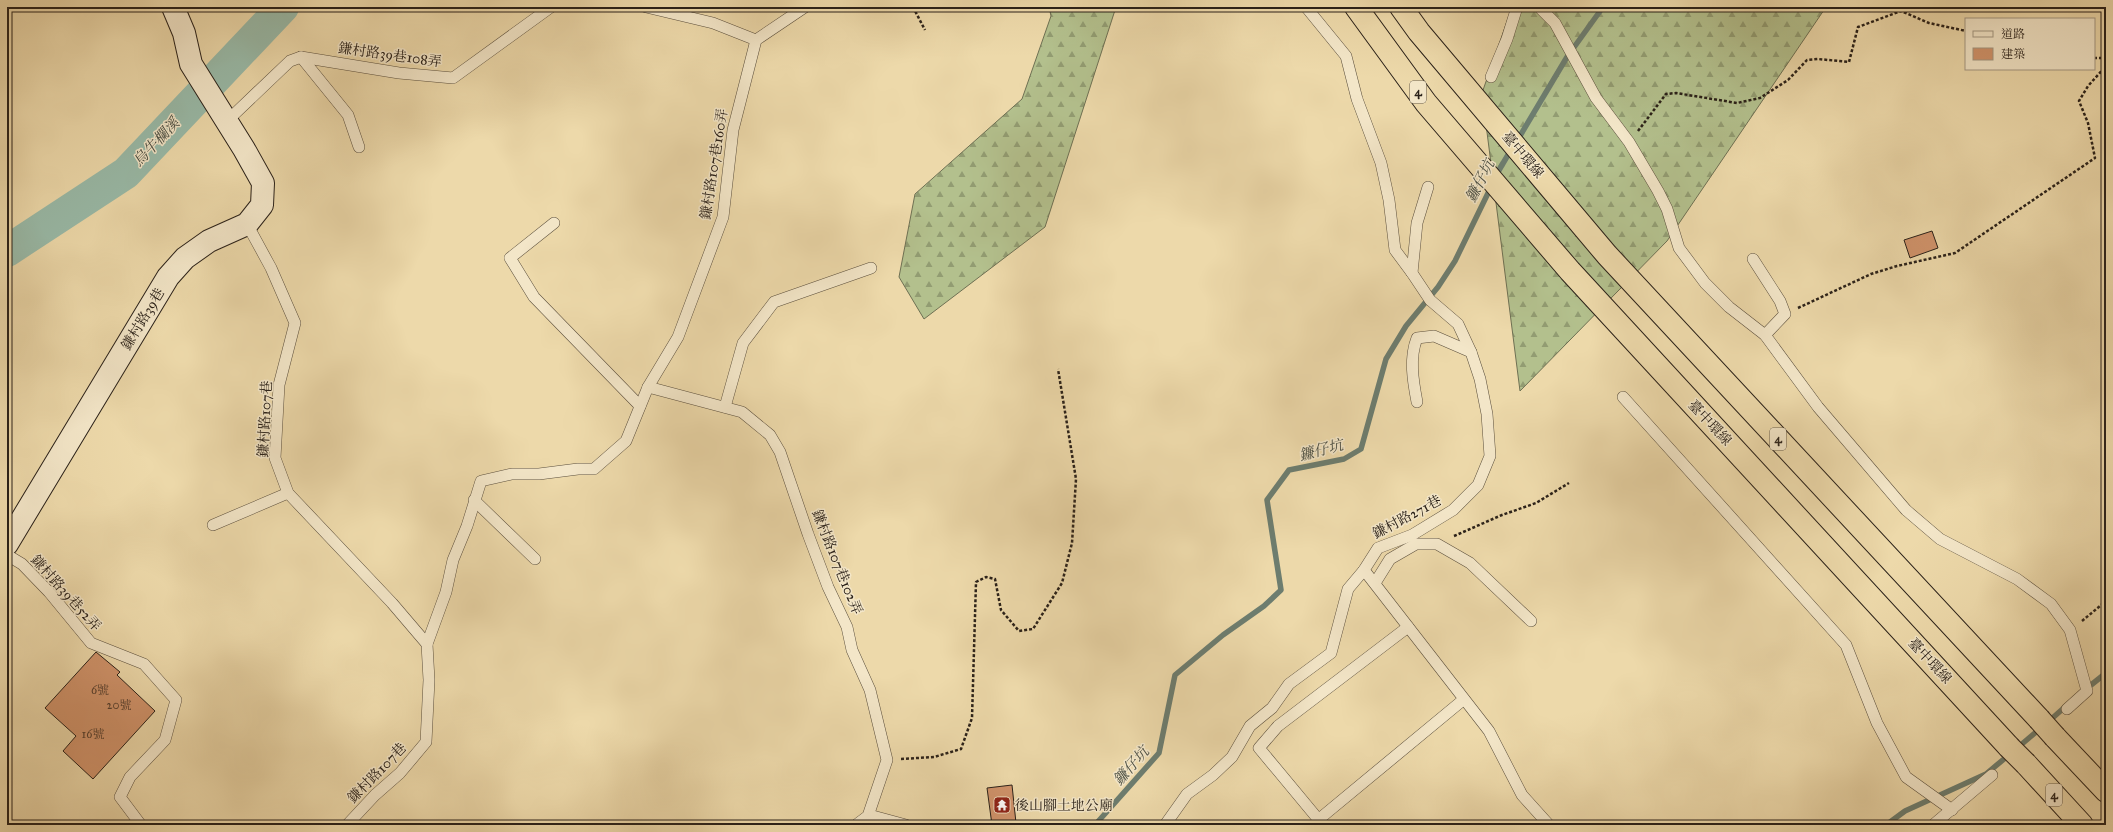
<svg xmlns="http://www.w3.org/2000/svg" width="2113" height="832" font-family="'IM FELL Great Primer','Noto Serif TC',serif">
  <defs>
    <pattern id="forest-firs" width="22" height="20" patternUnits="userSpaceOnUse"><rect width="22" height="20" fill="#b3c08d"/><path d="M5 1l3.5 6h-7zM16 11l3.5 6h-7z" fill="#929c72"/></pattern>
  </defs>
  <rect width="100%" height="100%" fill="#edd9aa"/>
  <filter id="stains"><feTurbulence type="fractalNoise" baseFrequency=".005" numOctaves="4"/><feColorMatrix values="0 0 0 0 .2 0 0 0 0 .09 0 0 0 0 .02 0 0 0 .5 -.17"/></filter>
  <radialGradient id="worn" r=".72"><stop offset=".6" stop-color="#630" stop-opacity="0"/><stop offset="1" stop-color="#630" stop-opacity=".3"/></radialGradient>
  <!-- forest -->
  <g fill="url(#forest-firs)" stroke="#6e7053">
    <path d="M1049 7H1116L1045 227 924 319 899 277 915 194 1022 99 1051 16Z"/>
    <path d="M1512 7H1826L1667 241 1520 391 1482 93Z"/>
  </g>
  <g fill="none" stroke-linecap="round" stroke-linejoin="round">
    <!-- stream -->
    <g stroke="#6d7d6f" stroke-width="5.5">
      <path d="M1517 141 1567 57 1603 7"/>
      <path d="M1495 177 1512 148"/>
      <path d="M2086 689 2106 673"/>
      <path d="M2048 722 2066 706"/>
      <path d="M2016 749 2042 727"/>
      <path d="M1095 825 1159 753 1175 675 1223 635 1264 606 1281 590 1267 500 1289 470 1344 459 1361 449 1386 359 1406 326 1438 287 1455 261 1491 187"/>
      <path d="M1886 825 1905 811 1986 774 2010 754"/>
    </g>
    <!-- river -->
    <path stroke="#99baa8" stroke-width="32" d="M7 251 126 173 283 7"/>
  </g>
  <!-- building -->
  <g fill="#d0936b" stroke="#2a2119">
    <path d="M1932 231 1938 248 1910 258 1904 240Z"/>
    <path d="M96 652 120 672 117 675 155 711 93 779 63 751 76 736 45 708Z"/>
    <path d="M1012 785 1016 823 992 825 987 788Z"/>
  </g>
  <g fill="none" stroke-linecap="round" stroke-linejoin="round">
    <!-- lane casing -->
    <g stroke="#5b4f3d" stroke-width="12">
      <g id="lane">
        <path d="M646 7 713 23 756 40"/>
        <path d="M1306 7 1346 56 1357 99 1381 163 1389 200 1395 250 1412 273"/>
        <path d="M1539 7 1555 23 1596 98 1629 142 1658 191 1667 209 1679 248 1705 283 1729 307 1765 335 1818 407 1906 510 1940 539 2017 579 2051 604 2070 630 2087 691 2067 709"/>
        <path d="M301 57 348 115 359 147"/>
        <path d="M1491 77 1507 39 1517 7"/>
        <path d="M226 122 290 61 301 57 399 73 453 78 551 7"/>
        <path d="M1428 187 1417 223 1412 273 1430 300 1458 324 1471 352 1480 379 1487 414 1490 456 1478 485 1453 510 1412 535 1378 548 1364 570 1489 731 1522 795 1549 825"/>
        <path d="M554 223 510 258 534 297 640 406"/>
        <path d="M247 224 271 268 295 323 279 385 275 458 288 493 392 603 427 644 429 680 426 742 400 773 375 795 347 825"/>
        <path d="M1753 259 1780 301 1785 314 1765 335"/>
        <path d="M648 387 742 412 770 435 780 452 808 534 828 587 847 627 852 650 870 690 887 760 868 816 856 825"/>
        <path d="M1623 397 1846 645 1877 723 1906 777 1952 810"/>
        <path d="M1417 402C1413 381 1409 358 1417 338L1434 336 1471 352"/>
        <path d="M725 407 743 343 774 302 871 268"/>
        <path d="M474 500 535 559"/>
        <path d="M213 525 288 493"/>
        <path d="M7 555 22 564 49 592 91 643 144 664 176 700 165 740 130 777 120 797 141 825"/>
        <path d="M1375 583 1390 559 1416 544H1437L1470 563 1531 621"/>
        <path d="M427 644 446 592 453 560 467 526 481 481 512 474H539L578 469H594L626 441 648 387 678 337 723 217 733 130 756 40 805 7"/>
        <path d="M869 815 906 825"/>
        <path d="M1318 820 1463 700"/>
        <path d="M1165 825 1187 794 1213 775 1232 757 1250 726 1272 708 1289 684 1331 653 1348 589 1364 570"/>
        <path d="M1323 825 1259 748 1278 726 1408 627"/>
        <path d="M1933 825 1992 775"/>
      </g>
    </g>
    <!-- secondary casing -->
    <g stroke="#2a2119" stroke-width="24">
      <path id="secondary" d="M7 544 168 277 185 258 209 241 247 224 262 205 263 183 244 149 191 64 184 33 173 7"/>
    </g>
    <!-- highway casing -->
    <g stroke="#2a2119" stroke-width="24">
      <g id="highway">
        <path d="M1356 7 1426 103 1570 271 2009 747"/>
        <path d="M1401 7 1419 32 1607 255 2039 719"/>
        <path d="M2055 737 2106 791"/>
        <path d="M2026 764 2082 825"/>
      </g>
    </g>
    <!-- path -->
    <g stroke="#2a2119" stroke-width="2.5" stroke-dasharray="3 2" stroke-linecap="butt">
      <path d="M913 7 925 30"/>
      <path d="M2094 58H2106"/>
      <path d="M1638 131 1666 94 1676 93 1737 103 1760 98 1788 80 1807 60 1818 59 1849 62 1858 27 1901 11 1929 23 1966 31"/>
      <path d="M1798 308 1871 274 1897 266 1955 253 2095 158 2088 123 2079 101 2088 86 2106 66"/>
      <path d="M1454 536 1502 515 1536 503 1569 483"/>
      <path d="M2082 621 2106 601"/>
      <path d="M901 759 934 757 961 749 972 718 976 582 986 577 995 579 1001 610 1019 631 1033 629 1062 583 1072 543 1076 479 1058 369"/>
    </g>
    <!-- lane -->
    <use href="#lane" stroke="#f3e6c8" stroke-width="11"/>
    <!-- secondary -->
    <use href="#secondary" stroke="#f3e6c8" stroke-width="22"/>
    <!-- highway -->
    <use href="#highway" stroke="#edd9aa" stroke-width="22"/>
    <!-- highway-bridge casing -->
    <g stroke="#2a2119" stroke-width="24" stroke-linecap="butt">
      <g id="highway-bridge">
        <path d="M2039 719 2055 737"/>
        <path d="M2009 747 2026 764"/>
      </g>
    </g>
    <!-- highway-bridge -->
    <use href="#highway-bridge" stroke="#edd9aa" stroke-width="22"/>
  </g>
  <!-- icons -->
  <defs>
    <g id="temple-square" transform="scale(0.9)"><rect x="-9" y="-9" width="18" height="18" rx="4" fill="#8f2418" stroke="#f3e6c8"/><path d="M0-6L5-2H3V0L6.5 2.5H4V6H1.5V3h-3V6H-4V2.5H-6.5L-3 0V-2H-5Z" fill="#fff"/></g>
  </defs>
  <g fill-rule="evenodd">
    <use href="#temple-square" x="1002" y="805"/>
  </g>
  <g text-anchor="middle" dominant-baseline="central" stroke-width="3" stroke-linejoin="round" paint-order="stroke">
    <!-- number labels -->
    <g font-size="12" fill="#543e2e">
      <text x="100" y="690">6號</text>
      <text x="119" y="705">20號</text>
      <text x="93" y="734">16號</text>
    </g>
    <!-- shield labels -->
    <g fill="#f3e6c8" stroke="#665c4e" stroke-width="1">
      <rect x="1410" y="81" width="16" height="22" rx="3"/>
      <rect x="1770" y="428" width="16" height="22" rx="3"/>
      <rect x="2046" y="784" width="16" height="22" rx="3"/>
    </g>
    <g font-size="13" font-weight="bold" fill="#2a2119">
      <text x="1418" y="92">4</text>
      <text x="1778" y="439">4</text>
      <text x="2054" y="795">4</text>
    </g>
    <!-- street labels -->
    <g font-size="14" fill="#2a2119" stroke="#f3e6c8">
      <text transform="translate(390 55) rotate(8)">鎌村路39巷108弄</text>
      <text transform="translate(1523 155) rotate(50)">臺中環線</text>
      <text transform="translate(714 164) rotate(-81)">鎌村路107巷160弄</text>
      <text transform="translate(143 319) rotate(-59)">鎌村路39巷</text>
      <text transform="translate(265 419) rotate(-87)">鎌村路107巷</text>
      <text transform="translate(1710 423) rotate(47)">臺中環線</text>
      <text transform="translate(1407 517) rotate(-28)">鎌村路271巷</text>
      <text transform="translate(837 562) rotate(68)">鎌村路107巷102弄</text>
      <text transform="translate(66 593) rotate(48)">鎌村路39巷52弄</text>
      <text transform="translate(1930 661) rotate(47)">臺中環線</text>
      <text transform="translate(377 773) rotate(-46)">鎌村路107巷</text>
    </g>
    <!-- poi labels -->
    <g font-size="14" fill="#2a2119" stroke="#f3e6c8" text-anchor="start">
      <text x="1015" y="805">後山腳土地公廟</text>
    </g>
    <!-- water labels -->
    <g font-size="15" font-style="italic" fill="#4b4f44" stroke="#f3e6c8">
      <text transform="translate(156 142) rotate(-47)">烏牛欄溪</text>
      <text transform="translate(1480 181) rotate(-63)">鐮仔坑</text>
      <text transform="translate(1321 450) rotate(-15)">鐮仔坑</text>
      <text transform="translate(1131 766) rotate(-49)">鐮仔坑</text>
    </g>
  </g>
  <!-- margin -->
  <rect width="2113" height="832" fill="none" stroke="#edd9aa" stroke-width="24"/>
  <rect x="8" y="8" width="2097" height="816" fill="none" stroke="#2a2119" stroke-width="2"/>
  <rect x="12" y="12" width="2089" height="808" fill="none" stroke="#2a2119"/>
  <!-- legend -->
  <rect x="1965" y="18" width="130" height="52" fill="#f3e6c8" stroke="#a39782"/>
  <rect x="1973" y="31" width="20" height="6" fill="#f3e6c8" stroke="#a39782"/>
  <text x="2001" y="38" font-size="12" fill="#2a2119">道路</text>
  <rect x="1973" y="48" width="20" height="12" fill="#d0936b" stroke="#a39782"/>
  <text x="2001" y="58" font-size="12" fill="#2a2119">建築</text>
  <rect width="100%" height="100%" filter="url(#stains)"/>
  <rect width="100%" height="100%" fill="url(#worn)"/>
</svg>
